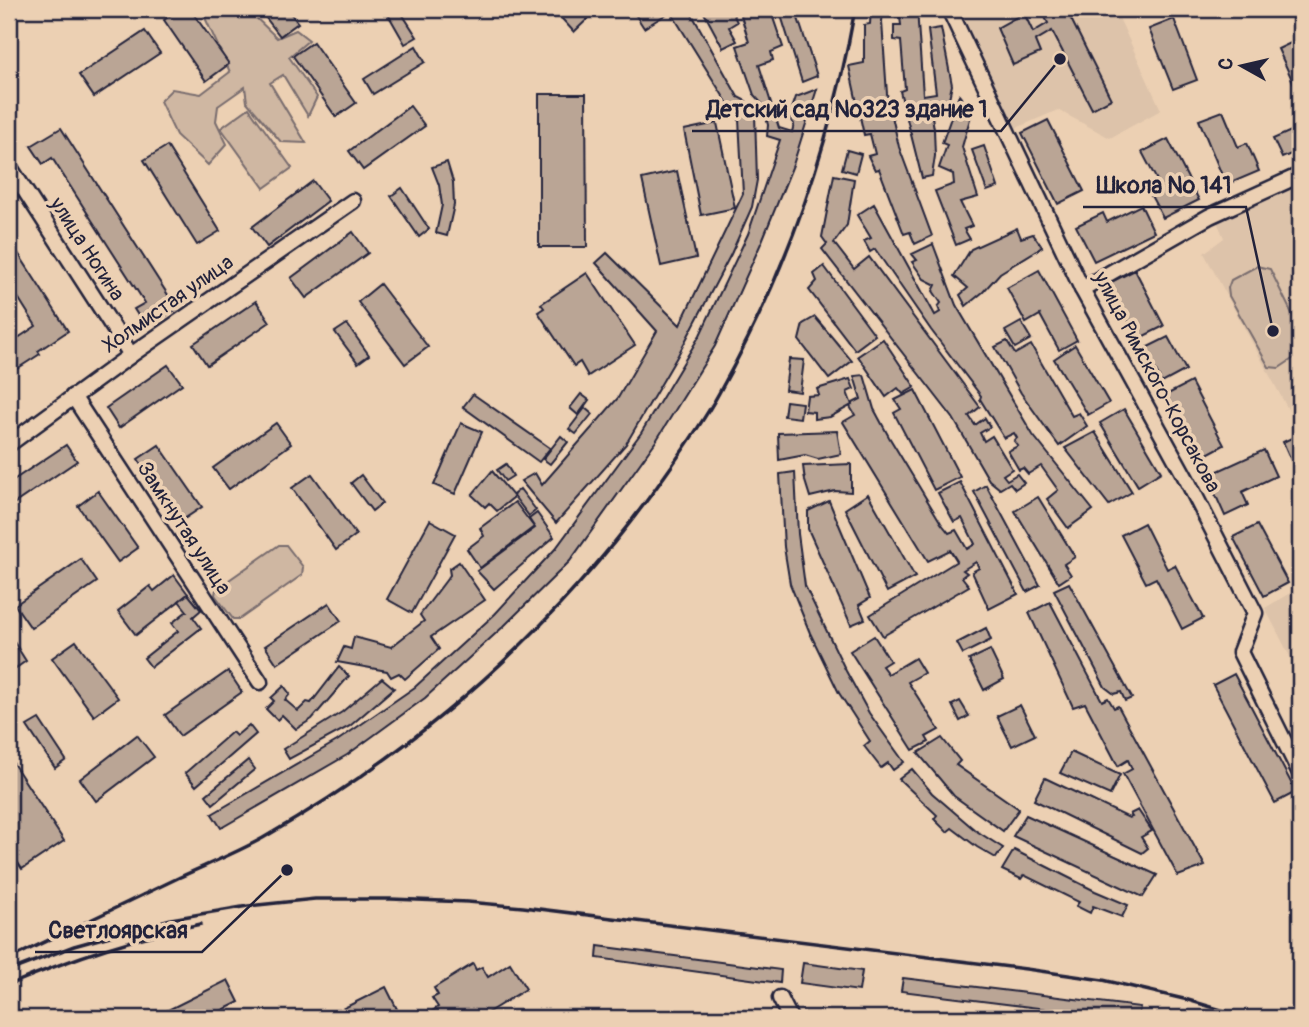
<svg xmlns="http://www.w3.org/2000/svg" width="1309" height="1027" font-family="Pangolin,sans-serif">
  <rect width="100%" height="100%" fill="#ecd0b3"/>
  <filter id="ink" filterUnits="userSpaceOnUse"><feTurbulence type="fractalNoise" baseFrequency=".0143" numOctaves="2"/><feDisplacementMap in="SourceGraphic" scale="14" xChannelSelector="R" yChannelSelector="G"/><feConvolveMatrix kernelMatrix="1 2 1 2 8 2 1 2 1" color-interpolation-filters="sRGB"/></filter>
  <g filter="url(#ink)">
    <!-- built -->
    <g fill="#ddc3aa">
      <path d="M960 9H1115L1161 110 1110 138 1058 110 1014 129Z"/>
      <path d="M1300 181V409L1290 413 1204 253 1224 238 1216 219Z"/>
      <path d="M1300 587V676L1265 608Z"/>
    </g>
    <!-- green -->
    <g fill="#cfb7a2" stroke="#786c6e" stroke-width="2">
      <path d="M201 9H247L277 38 296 30 309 40 289 57 317 97 308 116 283 75 270 83 306 143 281 142 247 102 245 87 218 106 216 121 227 144 208 165 176 135 160 101 172 89 201 94 230 72Z"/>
      <path d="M249 108 292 168 264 188 221 128Z"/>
      <path d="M1257 266 1270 269 1300 330V354L1279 368 1269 367 1229 296 1228 288 1231 280Z"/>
      <path d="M279 545H286L303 567 302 575 240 619H233L215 595 216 589Z"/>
    </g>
    <!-- building -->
    <g fill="#baa595" stroke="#22223b" stroke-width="2">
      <path d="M179 9H190L229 64 206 81 164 20Z"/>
      <path d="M259 9H287L298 23 280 36Z"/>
      <path d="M385 9H399L417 37 405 44Z"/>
      <path d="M553 9H598L574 32Z"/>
      <path d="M637 9H668L670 12 644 28 633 11Z"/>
      <path d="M669 9H689L738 97 746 101 755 114 757 180 752 207 731 254 678 355 626 444 556 523 521 481 535 473 542 485 618 398 657 331 596 263 607 253 680 325 743 194 739 119 728 104Z"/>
      <path d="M702 9H731L737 22 729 27 737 41 723 48Z"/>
      <path d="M739 9H770L783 47 771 52 773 60 759 65 779 128 792 132 794 124 789 118 796 97 817 89 793 165 762 241 715 346 656 441 570 561 504 626 425 698 347 755 221 828 212 814 337 741 415 687 495 614 556 548 641 433 700 335 748 234 780 140 767 136 768 125 763 105 754 95 737 46 749 42Z"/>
      <path d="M779 9H795L817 76 802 82Z"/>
      <path d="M871 9H883L882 22 887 94 899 147 932 236 915 244 910 232 904 234 879 169 875 170 868 156 875 154 870 134 864 135 849 66 864 63V25L870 24Z"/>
      <path d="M890 9H917L923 95 936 93 928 30 941 28 952 85 947 107 931 110 934 129 935 156 932 176 922 178 900 91 905 89 901 41 894 40V25H901L900 17H890Z"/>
      <path d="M1041 9H1066L1111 99 1092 109 1052 31 1035 41 1040 53 1013 65 997 28 1024 13 1033 32 1048 23Z"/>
      <path d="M1174 19 1197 80 1173 89 1149 29Z"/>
      <path d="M145 31 160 53 94 97 79 75Z"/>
      <path d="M1299 39 1300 41V97L1278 49Z"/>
      <path d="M313 42 356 103 336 117 293 56Z"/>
      <path d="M416 46 425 62 373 94 364 79Z"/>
      <path d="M539 94H586L587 247H539Z"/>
      <path d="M959 95 972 112 962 147 978 197 960 202 972 226 964 229 970 239 956 245 935 191 954 184 953 174 939 168 947 145 942 143Z"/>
      <path d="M410 106 425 126 363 170 349 151Z"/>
      <path d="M1223 111 1238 147 1247 143 1259 171 1226 185 1199 120Z"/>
      <path d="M1048 120 1084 191 1058 204 1022 133Z"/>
      <path d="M717 123 735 208 701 215 684 130Z"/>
      <path d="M1300 127V150L1282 158 1273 139Z"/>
      <path d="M61 128 177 309 146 328 134 309 145 303 52 158 43 164 31 146Z"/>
      <path d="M1168 139 1199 200 1163 218 1149 192 1160 186 1142 152Z"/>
      <path d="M167 146 220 231 197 245 144 160Z"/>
      <path d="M984 146 998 187 987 191 972 150Z"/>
      <path d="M847 150 861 154 856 173 842 169Z"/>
      <path d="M447 162 453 182 454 205 447 236 436 233 442 205 439 185 432 167Z"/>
      <path d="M677 171 696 258 661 266 642 179Z"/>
      <path d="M834 175 854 179 847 225 834 243 854 269 869 257 980 407 969 416 975 425 985 418 990 427 980 433 984 441 992 436 1012 469 1003 475 1007 480 1017 474 1024 483 1015 489 1010 483 1000 489 989 480 953 418 822 249 827 244 822 237Z"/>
      <path d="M313 181 328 201 267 247 252 227Z"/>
      <path d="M402 188 429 229 419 237 391 196Z"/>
      <path d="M874 204 935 315 940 312 938 307 941 303 933 291 936 285 924 279 912 262 917 260 912 254 933 244 956 305 1033 435 1093 510 1068 528 1047 499 1058 490 1041 466 1028 474 1023 468 1019 470 1008 451 1018 446 1014 441 1017 438 1014 433 1004 438 980 399 981 396 931 330 875 249 870 252 864 241 871 238 857 215Z"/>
      <path d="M1141 205 1154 232 1094 261 1076 226 1103 213 1107 222Z"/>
      <path d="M1017 228 1021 238 1033 234 1042 247 1000 273 983 292 966 306 960 295 968 288 954 276 971 249Z"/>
      <path d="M353 232 368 253 306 298 291 278Z"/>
      <path d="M9 239 68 331 38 351 40 354 9 374V344L36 326 9 283Z"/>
      <path d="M824 266 875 335 855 350 809 290 817 281 814 274Z"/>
      <path d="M1039 270 1077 340 1059 350 1040 315 1026 323 1007 288Z"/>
      <path d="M1135 270 1164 326 1138 339 1109 283Z"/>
      <path d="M587 273 635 345 588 376 580 362 574 366 538 312 544 308 541 304Z"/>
      <path d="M380 284 428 347 405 364 358 302Z"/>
      <path d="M256 301 270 322 207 365 193 344Z"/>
      <path d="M815 317 852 361 829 379 799 340 803 324Z"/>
      <path d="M1021 322 1031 339 1015 348 1005 331Z"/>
      <path d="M347 324 369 355 358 363 335 332Z"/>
      <path d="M1168 337 1186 370 1162 383 1144 349Z"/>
      <path d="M883 339 915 387 903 394 898 388 886 397 858 356Z"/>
      <path d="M1007 341 1015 354 1031 345 1072 416 1079 413 1087 426 1059 446 1021 393 995 347Z"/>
      <path d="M1075 345 1109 403 1088 415 1054 359Z"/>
      <path d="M789 359 804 360 800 392 785 390Z"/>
      <path d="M168 365 182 384 119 428 106 408Z"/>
      <path d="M864 375 874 409 889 437 941 523 949 533 956 530 967 549 975 544 962 518 954 522 938 493 960 482 1018 594 989 609 972 572 979 568 976 562 963 570 967 573 962 577 969 586 883 636 870 615 957 561 950 550 928 561 843 422 855 415 849 405 861 399 854 376Z"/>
      <path d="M850 379 854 389 847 392 852 405 830 417 814 419V412L805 411 807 396 819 395 817 389Z"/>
      <path d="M1191 382 1224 445 1200 458 1166 395Z"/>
      <path d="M915 390 960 477 934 490 894 413 901 409 895 400Z"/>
      <path d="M473 394 550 448 539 462 463 407Z"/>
      <path d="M581 394 589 400 578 415 570 408Z"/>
      <path d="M786 401 802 403 800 418 784 416Z"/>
      <path d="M585 408 592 414 576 434 569 429Z"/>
      <path d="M1124 409 1161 472 1138 486 1100 423Z"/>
      <path d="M276 423 291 444 229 489 213 468Z"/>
      <path d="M461 423 482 432 455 494 434 485Z"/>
      <path d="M837 431 841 454 818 459 805 455 779 460 778 433Z"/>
      <path d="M1095 432 1132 492 1109 505 1065 448Z"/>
      <path d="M1300 434V464L1294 467 1283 442Z"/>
      <path d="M561 436 568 442 550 464 543 459Z"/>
      <path d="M66 445 77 461 12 505 9 500V483Z"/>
      <path d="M159 445 202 507 181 521 138 459Z"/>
      <path d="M1264 450 1276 476 1242 492 1248 505 1225 516 1207 476Z"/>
      <path d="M506 464 513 476 505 481 497 470Z"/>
      <path d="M851 464V492L835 491 810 497 805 481 803 466Z"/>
      <path d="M492 471 514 497 497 511 489 503 485 507 472 495Z"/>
      <path d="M795 472 798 534 805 586 846 671 869 713 904 762 893 770 888 763 881 768 864 746 870 741 839 693 810 633 790 584 784 547 780 474Z"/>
      <path d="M312 474 356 535 336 550 292 488Z"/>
      <path d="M361 475 382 503 372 511 351 483Z"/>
      <path d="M986 485 1040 585 1027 592 974 492Z"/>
      <path d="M520 489 536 510 529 516 513 495Z"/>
      <path d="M98 491 138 548 118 562 78 506Z"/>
      <path d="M868 494 915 577 887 592 845 509Z"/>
      <path d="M1038 497 1075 557 1064 564 1071 575 1059 583 1015 511Z"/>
      <path d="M829 501 870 598 859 605 865 619 851 625 808 529V511Z"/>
      <path d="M515 502 534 527 480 568 467 549 484 536 480 528Z"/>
      <path d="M537 513 554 537 494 589 477 571 535 528 529 519Z"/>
      <path d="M430 520 455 534 412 613 387 599Z"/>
      <path d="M1144 523 1167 569 1175 565 1203 618 1182 629 1156 578 1146 583 1121 535Z"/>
      <path d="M1257 525 1288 583 1264 596 1233 537Z"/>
      <path d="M81 559 97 582 31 628 15 605Z"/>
      <path d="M459 562 485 600 431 637 439 649 405 679 399 673 391 677 387 671 337 662 344 647 351 649 354 637 391 647 424 621 420 615 450 575 449 569Z"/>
      <path d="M174 575 188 594 136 635 118 611 150 586 154 591Z"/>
      <path d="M1069 583 1132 698 1125 701 1121 692 1114 694 1105 687 1054 590Z"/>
      <path d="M188 594 201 610 193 617 201 628 151 667 144 658 178 631 172 623 187 611 179 601Z"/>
      <path d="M1050 602 1102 701 1108 698 1114 708 1118 706 1205 866 1178 876 1123 774 1132 769 1128 760 1118 766 1085 703 1073 707 1029 613Z"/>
      <path d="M329 603 341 621 277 664 265 646Z"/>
      <path d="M986 628 991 640 963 654 957 643Z"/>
      <path d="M9 634 26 661 16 668 9 656Z"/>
      <path d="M874 636 890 661 882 666 888 674 915 658 924 673 908 682 939 730 926 737 929 742 913 750 850 651Z"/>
      <path d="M76 641 118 698 94 716 52 658Z"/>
      <path d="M990 650 1004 679 984 690 969 660Z"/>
      <path d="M339 667 349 676 312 719 296 729 282 715 277 720 266 709 274 701 271 698 284 686 290 694 285 700 298 711 307 702 311 703Z"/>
      <path d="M228 671 242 692 180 736 165 715Z"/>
      <path d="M1234 674 1296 792 1275 803 1213 685Z"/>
      <path d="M382 678 394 688 350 726 289 759 283 749 342 712Z"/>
      <path d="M960 701 969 716 960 721 952 705Z"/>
      <path d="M1020 705 1035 735 1012 746 997 716Z"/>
      <path d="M39 719 66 760 55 768 27 726Z"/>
      <path d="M249 725 256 734 196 786 185 773 232 732 236 736Z"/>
      <path d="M137 735 154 757 96 801 80 779Z"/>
      <path d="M942 738 960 761 956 765 1019 809 1003 831 954 796 918 753Z"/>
      <path d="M1071 752 1120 775 1110 795 1060 773Z"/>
      <path d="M11 760 64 841 22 869 9 849V762Z"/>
      <path d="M248 760 255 769 213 804 206 795Z"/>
      <path d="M912 769 932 793 975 830 1003 848 996 858 977 847 952 828 947 832 934 819 937 815 899 779Z"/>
      <path d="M1045 778 1129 818 1132 817 1130 814 1138 810 1152 831 1141 837 1148 848 1142 853 1034 800Z"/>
      <path d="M1026 815 1157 875 1143 897 1013 836Z"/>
      <path d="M1014 850 1095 891 1128 905 1122 917 1093 906 1090 913 1076 906 1079 902 1024 875 1021 879 1002 870Z"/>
      <path d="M598 946 781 970 780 983 597 958Z"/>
      <path d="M510 963 526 989 479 1018H431L428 1014 438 1007 432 998 438 995 434 988 473 964 476 970 482 967 488 977Z"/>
      <path d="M803 963 862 971 859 991 800 983Z"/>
      <path d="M903 978 1140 1007 1138 1018H1120L901 991Z"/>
      <path d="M228 980 239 1002 207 1018H152Z"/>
      <path d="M386 987 397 1009 378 1018H324Z"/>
    </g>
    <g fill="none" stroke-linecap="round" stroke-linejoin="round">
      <!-- minor casing -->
      <g stroke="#22223b" stroke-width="19">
        <g id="minor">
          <path d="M949 9 1082 289 1188 482 1255 613 1240 652 1300 773"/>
          <path d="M9 166 131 355"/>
          <path d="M1082 289 1210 216 1300 175"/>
          <path d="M73 396 260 682"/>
          <path d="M9 444 131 355 353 201"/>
          <path d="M780 998 790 1018"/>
        </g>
      </g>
      <!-- minor -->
      <use href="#minor" stroke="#ecd0b3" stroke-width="14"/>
      <!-- rail -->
      <g stroke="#22223b" stroke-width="3.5">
        <path d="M9 959C65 932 122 905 178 878 206 865 236 853 263 838 419 749 551 633 656 488 678 457 701 426 719 393 786 274 831 143 855 9"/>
        <path d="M9 971 74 946 171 919 248 906 315 899H391L468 902 523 907 1026 969 1103 980 1188 1000 1248 1018"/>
        <path d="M9 985C70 959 135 937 201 924"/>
      </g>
    </g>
  </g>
  <g text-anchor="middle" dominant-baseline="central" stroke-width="7" stroke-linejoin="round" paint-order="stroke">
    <!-- street labels -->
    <g font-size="21" fill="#22223b" stroke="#ecd0b3">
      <text transform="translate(87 249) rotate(57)">улица Ногина</text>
      <text transform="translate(168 304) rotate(-35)">Холмистая улица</text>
      <text transform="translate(1157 382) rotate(62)">улица Римского-Корсакова</text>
      <text transform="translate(184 528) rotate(57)">Замкнутая улица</text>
    </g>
  </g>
  <!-- callouts -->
  <path fill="none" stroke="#22223b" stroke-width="2.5" d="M1060 59L1001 131H692M1273 331L1246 207H1083M287 870L202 952H35"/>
  <g fill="#22223b" stroke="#ecd0b3" stroke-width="2.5">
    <circle cx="1060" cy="59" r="7"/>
    <circle cx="1273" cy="331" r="7"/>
    <circle cx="287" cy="870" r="7"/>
  </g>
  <g font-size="23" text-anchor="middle" font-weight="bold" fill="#22223b" stroke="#ecd0b3" stroke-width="7" stroke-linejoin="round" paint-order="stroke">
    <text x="847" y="117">Детский сад №323 здание 1</text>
    <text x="1164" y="193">Школа № 141</text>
    <text x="118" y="938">Светлоярская</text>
  </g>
  <!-- margin -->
  <rect width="1309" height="1027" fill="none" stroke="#ecd0b3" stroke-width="35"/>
  <rect x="18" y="18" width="1274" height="992" fill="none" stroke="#22223b" stroke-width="2.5" filter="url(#ink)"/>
  <!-- north arrow -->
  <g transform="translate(1242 66) rotate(278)" stroke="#ecd0b3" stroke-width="5" paint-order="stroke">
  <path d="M0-5L12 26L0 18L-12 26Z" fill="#22223b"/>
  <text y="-10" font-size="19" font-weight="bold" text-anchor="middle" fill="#22223b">С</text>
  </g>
</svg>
